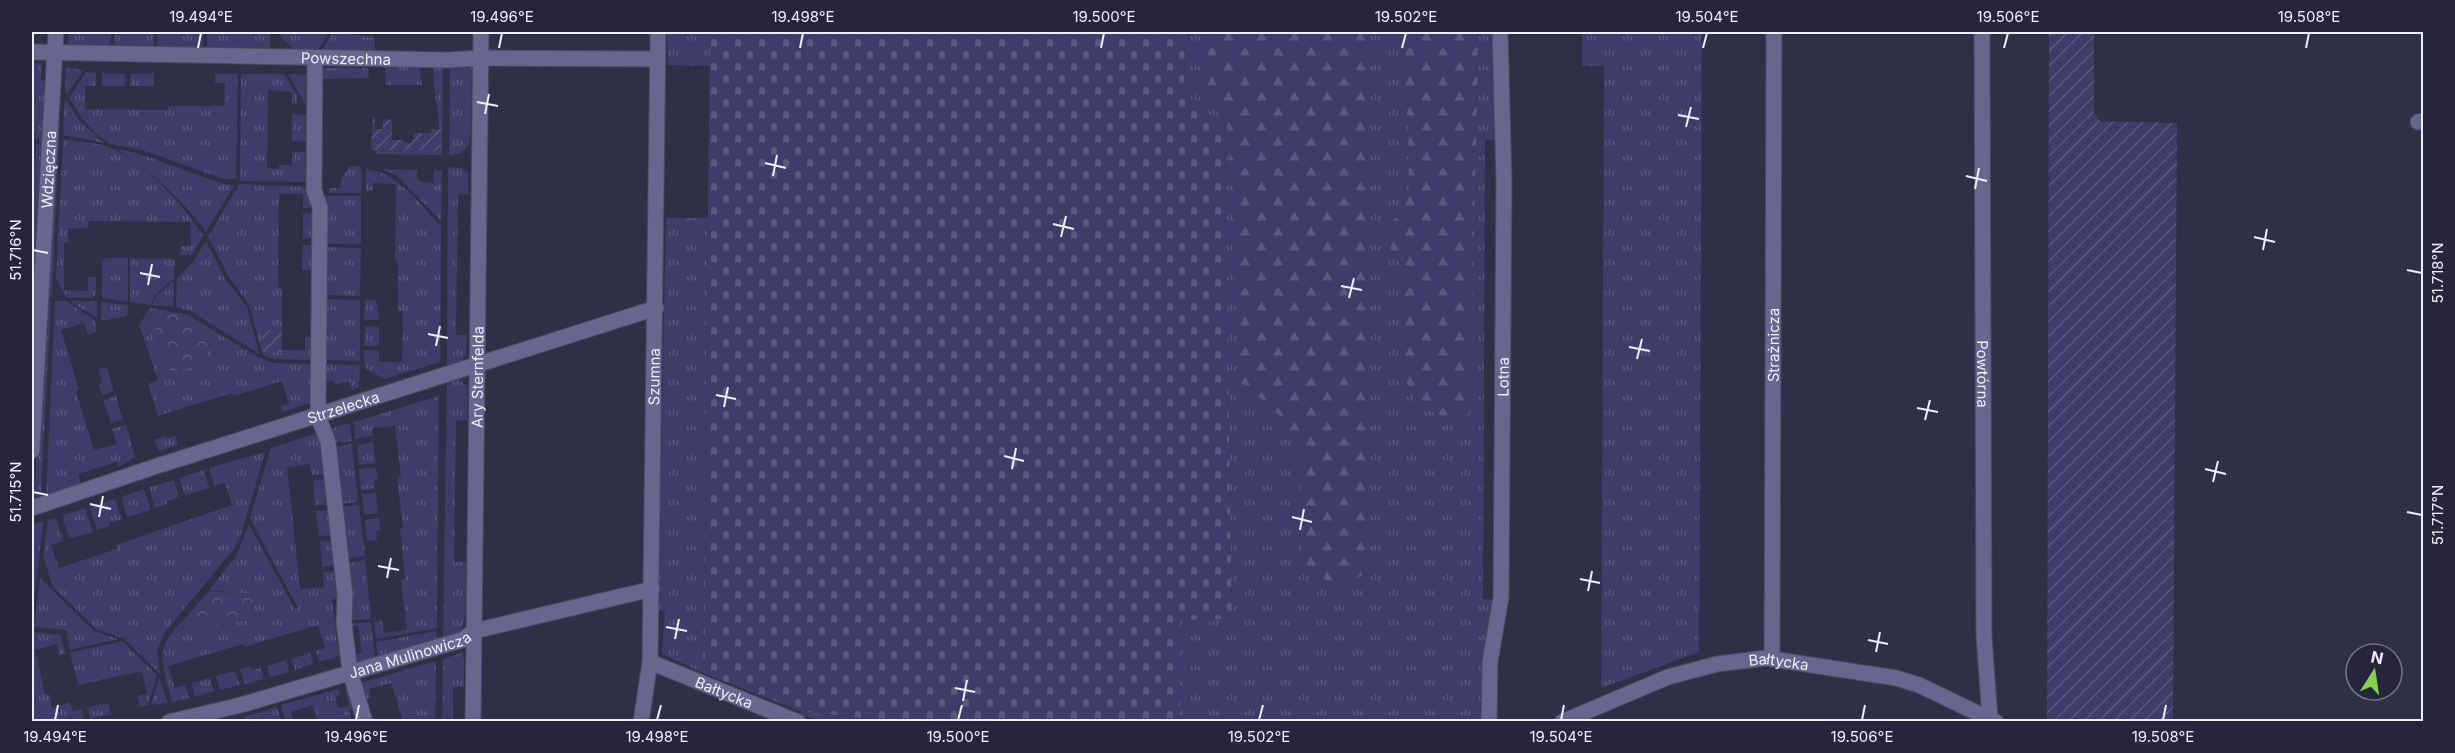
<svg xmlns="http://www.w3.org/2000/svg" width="2455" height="753" font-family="Inter,sans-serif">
  <defs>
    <pattern id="grass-tufts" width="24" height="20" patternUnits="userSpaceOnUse" patternTransform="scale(1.5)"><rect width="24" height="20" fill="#3e3c69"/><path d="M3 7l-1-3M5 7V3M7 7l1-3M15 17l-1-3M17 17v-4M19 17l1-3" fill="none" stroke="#5a587f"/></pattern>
    <pattern id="forest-firs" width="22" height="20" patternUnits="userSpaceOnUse" patternTransform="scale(1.5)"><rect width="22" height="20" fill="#3e3c69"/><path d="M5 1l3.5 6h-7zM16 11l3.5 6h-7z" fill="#5a587f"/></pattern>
    <pattern id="cemetery-stones" width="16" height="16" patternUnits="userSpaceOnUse" patternTransform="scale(1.5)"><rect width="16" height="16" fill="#3e3c69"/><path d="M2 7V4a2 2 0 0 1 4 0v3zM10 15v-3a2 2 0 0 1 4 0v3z" fill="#5a587f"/></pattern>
    <pattern id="park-crowns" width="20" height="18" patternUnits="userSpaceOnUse" patternTransform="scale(1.5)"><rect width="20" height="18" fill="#3e3c69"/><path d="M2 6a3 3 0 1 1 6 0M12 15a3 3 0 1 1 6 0" fill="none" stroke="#5a587f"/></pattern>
    <pattern id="garden-furrows" width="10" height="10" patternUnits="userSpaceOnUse" patternTransform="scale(1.5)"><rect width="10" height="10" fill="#3e3c69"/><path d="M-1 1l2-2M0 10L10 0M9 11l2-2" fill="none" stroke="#5a587f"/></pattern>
  </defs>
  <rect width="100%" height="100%" fill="#2f2f46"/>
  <!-- grass -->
  <g fill="url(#grass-tufts)">
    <path d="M69 32H111L110 48 68 49Z"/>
    <path d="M115 32H154V50L114 49Z"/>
    <rect x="157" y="32" width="46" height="18"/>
    <path d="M207 32H270V51L207 50Z"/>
    <path d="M280 32H329L317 51H297L282 39Z"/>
    <path d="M333 32 373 37 375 40V51L323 49Z"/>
    <path d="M667 32H710V66L668 65Z"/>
    <path d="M1185 32H1494L1497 139 1485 140 1483 599 1495 600 1483 721H1180L1179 620 1232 619 1224 128 1184 91Z"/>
    <path d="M1582 32H1702L1699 652 1601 688 1604 66H1582Z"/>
    <path d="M33 63 42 64 41 80 48 81 32 338V196L36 145 39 144V139H35V132H32Z"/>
    <path d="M385 64 419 65 422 85H386Z"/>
    <path d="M443 64 442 155 376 154V150L441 151C441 122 433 95 433 65Z"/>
    <path d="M450 64H469L472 67 470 141C465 152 461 155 449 155Z"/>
    <path d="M59 66H62L61 90 52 297 45 296Z"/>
    <path d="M68 67 83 71 67 94 65 92 66 68Z"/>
    <path d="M321 68H368L369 78 321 79Z"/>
    <path d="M86 72 96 73V86H85V109L168 110V106H224L225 83H215V74H238L236 179H224L142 150 110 144 95 133 84 121 69 98Z"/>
    <path d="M102 73 125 74V86H102Z"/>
    <path d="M154 73V86H130L131 74Z"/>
    <path d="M241 74H284L297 95V104H292V92L268 90 267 168 279 169V165H292V152H309V182L240 181Z"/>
    <path d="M288 74 310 75V106H306Z"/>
    <path d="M67 101 79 120 104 143 63 135 64 105Z"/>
    <path d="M292 114 310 115V142L292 141Z"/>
    <path d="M63 139C78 142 99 142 113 149 150 167 180 202 203 235L192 255H180L181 246H191L190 222 89 221 88 228 68 229V243H64V290L88 291V277H96V294L93 298 66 297 56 278Z"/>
    <path d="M117 149 137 153 223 184 235 185 206 231C179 197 153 173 117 149Z"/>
    <path d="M350 166H361L362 193H329V188H340L341 179Z"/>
    <path d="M448 167 462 168 467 173 469 194 458 195 456 335H467L466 354 462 362 447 369Z"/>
    <path d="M366 169C398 172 420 205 441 226L440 362 384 379 364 367V350L379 351V362H402L403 311H398V261H395L396 184 373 183 372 191H366Z"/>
    <path d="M382 169 417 170V178L421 182 433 183 434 170 442 171 441 221 397 176Z"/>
    <path d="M239 184 309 187 316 208H303V194H279L278 287H282V331H263L281 353V350H305V337H314L313 360 274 359 263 355 249 305 229 277 208 237Z"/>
    <path d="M325 196H361V244H325L328 202H325Z"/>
    <path d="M303 213 315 214 314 238 303 239Z"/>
    <path d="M666 218H708L703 673 664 655 662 652 665 611 658 610Z"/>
    <path d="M206 241 225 279 247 307 259 354 191 311 176 307 177 279 195 259Z"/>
    <path d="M303 245H314V270H302Z"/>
    <path d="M325 247 361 248 360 296 325 295Z"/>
    <path d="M106 258H128V302L102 298V262Z"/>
    <path d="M130 258 175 259 174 279 158 292 150 305 130 302Z"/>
    <path d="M174 281 173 307 152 305 157 295Z"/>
    <path d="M325 299 360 300V361L324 360Z"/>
    <path d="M365 300H376L379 320H364Z"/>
    <path d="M44 301H51L41 495 34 499Z"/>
    <path d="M55 301H66L96 321V332L88 335 84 323 61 330 79 389 76 391 94 450 117 444 112 429 126 425 135 457 118 467 117 462 78 474 81 485 46 496Z"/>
    <path d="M70 301H97V318L71 302Z"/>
    <path d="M101 302 128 305 127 316 101 321Z"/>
    <path d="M150 308 167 310 152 335 206 364 209 328 258 357 273 363 313 364V402L283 412 281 406 289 403 282 381 233 396 232 393 158 416 148 384 158 380 139 325Z"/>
    <path d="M365 326 379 327V346H364Z"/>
    <path d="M325 364 360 365 359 387 352 390 349 381 334 385 332 380 325 382Z"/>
    <path d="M107 367 114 391 102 395 99 384 103 383 98 369Z"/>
    <path d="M459 380 467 386V420L456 421 454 562H466V612L461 632 443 639 447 383Z"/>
    <path d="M116 396 123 420 111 423 103 400Z"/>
    <path d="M439 396 437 628 376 639 374 622 382 621 384 633 407 630 401 580 405 579 400 528H403L397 477 401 476 395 426 372 428 373 436 355 439 354 422Z"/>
    <path d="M350 423 352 441 333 443 329 429Z"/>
    <path d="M320 432 327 474 312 475 310 464 287 467 300 589 324 587 323 572 338 571 341 596 332 600 339 656 319 662 316 651 325 648 318 625 244 647 243 644 168 666 175 688 185 685 189 698 172 702C160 655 153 651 188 615L195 630 256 618 251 594 209 590 236 556 249 525 295 609 298 608 250 518 271 448Z"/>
    <path d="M164 435 165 439 176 436 178 445 159 451 154 440 162 438Z"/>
    <path d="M373 442 376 463 359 465 357 445Z"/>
    <path d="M352 444 358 502 340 504 333 447Z"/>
    <path d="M265 452 241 535 234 549 165 632 157 649 160 674 123 638 96 629 53 587 43 556 48 520 55 518 64 541 51 545 59 568 117 549 116 545 232 505 225 483 214 486 209 468Z"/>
    <path d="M376 468 378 479 374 480 375 488 361 490 359 469Z"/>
    <path d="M204 470 209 488 185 495 179 478Z"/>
    <path d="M327 479 330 504 315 505 313 480Z"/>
    <path d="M174 480 179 497 167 501V504L155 508 149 487Z"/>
    <path d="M144 489 151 510 127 517 121 497Z"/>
    <path d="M376 493 378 513 364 515 362 494Z"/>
    <path d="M115 499 122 519 109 523 110 526 97 530 90 507Z"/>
    <path d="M359 505 365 556 346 559 340 507Z"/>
    <path d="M85 508 93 532 69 539 63 518 64 515Z"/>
    <path d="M331 510 334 535 319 536 316 511Z"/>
    <path d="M379 518 380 531H376L377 540 367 541 365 520Z"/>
    <path d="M44 521 42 534 32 615V525Z"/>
    <path d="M334 541 337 565 322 567 320 542Z"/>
    <path d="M365 560 371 619 353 620 347 563Z"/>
    <path d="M40 578 94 631 118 639 70 650 66 630 34 627Z"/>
    <path d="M371 622 375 659 353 666 351 654 362 653 358 626H348V624Z"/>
    <path d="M437 631 436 642 378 658 376 642Z"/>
    <path d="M33 632 61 635 65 654 59 655 57 644 35 650 45 694H49L52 708 70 702 72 711 82 709 84 720 69 718 54 722 32 720Z"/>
    <path d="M122 641 157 675 148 705 140 707 137 696 147 694 142 671 78 685 70 653Z"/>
    <path d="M310 653 313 664 295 670 291 659Z"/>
    <path d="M461 653 464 659V687H453V721H442L443 659Z"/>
    <path d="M286 660 289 672 270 677 267 666Z"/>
    <path d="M436 661 435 721H403L391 683 369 689 371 698 363 700 360 683Z"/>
    <path d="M250 666 252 670 261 668 264 679 245 684 240 669Z"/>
    <path d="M235 671 240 685 220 690 216 676Z"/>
    <path d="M159 678 168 703 151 705Z"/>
    <path d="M210 678 214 691 194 697 192 683Z"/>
    <path d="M350 686 356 704 349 711 352 722 318 721 312 705 291 712 294 721H285L281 705 338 689 341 695 335 697 338 708 349 706 345 687Z"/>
    <path d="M108 703 111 714 90 719 88 707Z"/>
    <path d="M277 707 281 721H269L268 719 262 721H245L244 717Z"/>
    <path d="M800 711 886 721H826L801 716Z"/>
  </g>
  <!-- forest -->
  <g fill="url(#forest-firs)">
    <path d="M1202 32H1365L1367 404 1364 574 1345 586C1331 582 1315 578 1306 564 1304 561 1304 555 1303 551 1295 514 1308 466 1291 432 1280 410 1256 397 1239 381L1228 124 1204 96Z"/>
    <path d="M1400 32H1461L1478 48 1471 375 1474 406 1459 422 1417 406 1401 370 1405 269 1388 245 1387 223 1399 217 1409 192 1408 128Z"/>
  </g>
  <!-- cemetery -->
  <path fill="url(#cemetery-stones)" d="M710 32H1185L1184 91 1224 128 1232 619 1179 620 1180 721H886L800 711 703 673Z"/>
  <!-- park -->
  <g fill="url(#park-crowns)">
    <path d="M167 311 189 315 209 328 206 364 172 373 152 334Z"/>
    <path d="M209 591 251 594 256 618 195 630 188 615Z"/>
  </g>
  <!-- garden -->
  <g fill="url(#garden-furrows)">
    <path d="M2049 32H2094V113L2100 121 2177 123 2173 721H2047Z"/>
    <path d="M373 117H375V129H383V119L392 120V140H403L404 143H412L414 133H431V129H441V151L371 150Z"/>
    <path d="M262 331H282L281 353 263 352Z"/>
  </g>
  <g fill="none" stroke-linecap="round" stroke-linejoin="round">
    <!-- minor casing -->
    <g stroke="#4a4a60" stroke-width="17">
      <g id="minor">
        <path id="s1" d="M1982 32 1984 637 1990 718"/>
        <path id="s2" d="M32 52 447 60 481 58 658 59"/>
        <path d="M315 58 314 190 320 207 318 416 328 442 345 595 344 623 350 672 365 722"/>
        <path d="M2418 122 2424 121"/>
        <path id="s3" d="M32 451 56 32"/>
        <path id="s4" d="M32 508 157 466 656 308"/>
        <path id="s5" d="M1772 659 1774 32"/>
        <path id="s6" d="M650 662 798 722"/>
        <path id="s7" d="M169 722 241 705 444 645 462 640 474 631 652 589"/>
        <path id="s8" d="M641 722 650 662 658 32"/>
        <path id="s9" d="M1489 722 1490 662 1501 597 1504 181 1500 32"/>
        <path id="s10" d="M1562 722 1668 677 1717 664 1766 658 1896 678 1919 685 1996 722"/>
      </g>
    </g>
    <!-- tertiary casing -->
    <g stroke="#4a4a60" stroke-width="17">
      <g id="tertiary">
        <path id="s11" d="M473 722 481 32"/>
      </g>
    </g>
    <!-- minor -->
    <use href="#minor" stroke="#66668f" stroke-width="15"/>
    <!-- tertiary -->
    <use href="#tertiary" stroke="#66668f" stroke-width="15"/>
  </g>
  <!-- ticks -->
  <path fill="none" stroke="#eeeefd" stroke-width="2" d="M198 48 201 33M499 48 502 33M800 48 803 33M1101 48 1104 33M1402 48 1406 33M1703 48 1707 33M2004 48 2008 33M2306 48 2309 33M477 102 498 106M485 114 489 94M1678 115 1699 119M1686 127 1691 107M765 163 786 168M773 176 777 155M1966 176 1987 181M1975 189 1979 168M1053 224 1074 229M1061 237 1066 216M2254 237 2275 242M33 250 48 253M2263 250 2267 229M2407 270 2422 273M140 273 160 277M148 285 152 264M1341 286 1362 290M1349 298 1354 278M428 334 448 338M436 346 440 326M1629 347 1650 351M1637 359 1642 339M716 395 736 399M724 407 728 387M1917 408 1938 412M1925 420 1930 400M1004 456 1024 461M1012 469 1016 448M2205 469 2226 474M2213 482 2218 461M33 492 48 495M90 504 111 509M2407 512 2422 515M99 517 103 496M1292 517 1312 522M1300 530 1304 509M378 566 399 570M387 578 391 558M1580 579 1600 583M1588 591 1592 571M666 627 687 631M675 639 679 619M1868 640 1888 644M1876 652 1880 632M955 688 975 692M963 701 967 680M55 720 58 705M356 720 359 705M657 720 661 705M958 720 962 705M1259 720 1263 705M1561 720 1564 705M1862 720 1865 705M2163 720 2166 705"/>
  <g text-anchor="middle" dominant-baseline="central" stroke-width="6" stroke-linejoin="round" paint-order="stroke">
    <!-- street labels -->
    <g font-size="15" fill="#eeeefd" stroke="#26253b">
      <text stroke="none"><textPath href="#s2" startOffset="314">Powszechna</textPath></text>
      <text stroke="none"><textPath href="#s3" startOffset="282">Wdzięczna</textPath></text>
      <text stroke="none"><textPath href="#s5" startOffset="314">Strażnicza</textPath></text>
      <text stroke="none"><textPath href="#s1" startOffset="342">Powtórna</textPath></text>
      <text stroke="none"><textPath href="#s11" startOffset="345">Ary Sternfelda</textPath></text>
      <text stroke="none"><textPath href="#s8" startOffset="346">Szumna</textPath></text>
      <text stroke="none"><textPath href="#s9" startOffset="346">Lotna</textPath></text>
      <text stroke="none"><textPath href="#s4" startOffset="327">Strzelecka</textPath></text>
      <text stroke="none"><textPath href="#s7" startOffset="250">Jana Mulinowicza</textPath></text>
      <text stroke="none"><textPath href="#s10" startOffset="228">Bałtycka</textPath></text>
      <text stroke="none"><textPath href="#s6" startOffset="80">Bałtycka</textPath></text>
    </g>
  </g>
  <!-- border -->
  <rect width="2455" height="753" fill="none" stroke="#26253b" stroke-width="66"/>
  <!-- north arrow -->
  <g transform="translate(2374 672) rotate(12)"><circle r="28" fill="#26253b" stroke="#767589" stroke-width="1.5"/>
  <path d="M0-4.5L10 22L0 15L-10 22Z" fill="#84d04e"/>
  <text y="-9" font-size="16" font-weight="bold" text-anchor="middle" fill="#eeeefd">N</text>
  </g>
  <rect x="33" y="33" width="2389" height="687" fill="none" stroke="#eeeefd" stroke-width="2"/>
  <g font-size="15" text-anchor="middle" fill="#eeeefd">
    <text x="201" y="22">19.494°E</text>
    <text x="502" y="22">19.496°E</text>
    <text x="803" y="22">19.498°E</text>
    <text x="1104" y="22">19.500°E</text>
    <text x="1406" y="22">19.502°E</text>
    <text x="1707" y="22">19.504°E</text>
    <text x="2008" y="22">19.506°E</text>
    <text x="2309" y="22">19.508°E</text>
    <text transform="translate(16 250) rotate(-90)" y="5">51.716°N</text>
    <text transform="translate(2438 273) rotate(-90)" y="5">51.718°N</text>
    <text transform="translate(16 492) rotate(-90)" y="5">51.715°N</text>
    <text transform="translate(2438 515) rotate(-90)" y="5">51.717°N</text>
    <text x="55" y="742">19.494°E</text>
    <text x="356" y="742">19.496°E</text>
    <text x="657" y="742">19.498°E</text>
    <text x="958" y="742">19.500°E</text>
    <text x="1259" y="742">19.502°E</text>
    <text x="1561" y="742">19.504°E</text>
    <text x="1862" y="742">19.506°E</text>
    <text x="2163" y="742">19.508°E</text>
  </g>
</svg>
